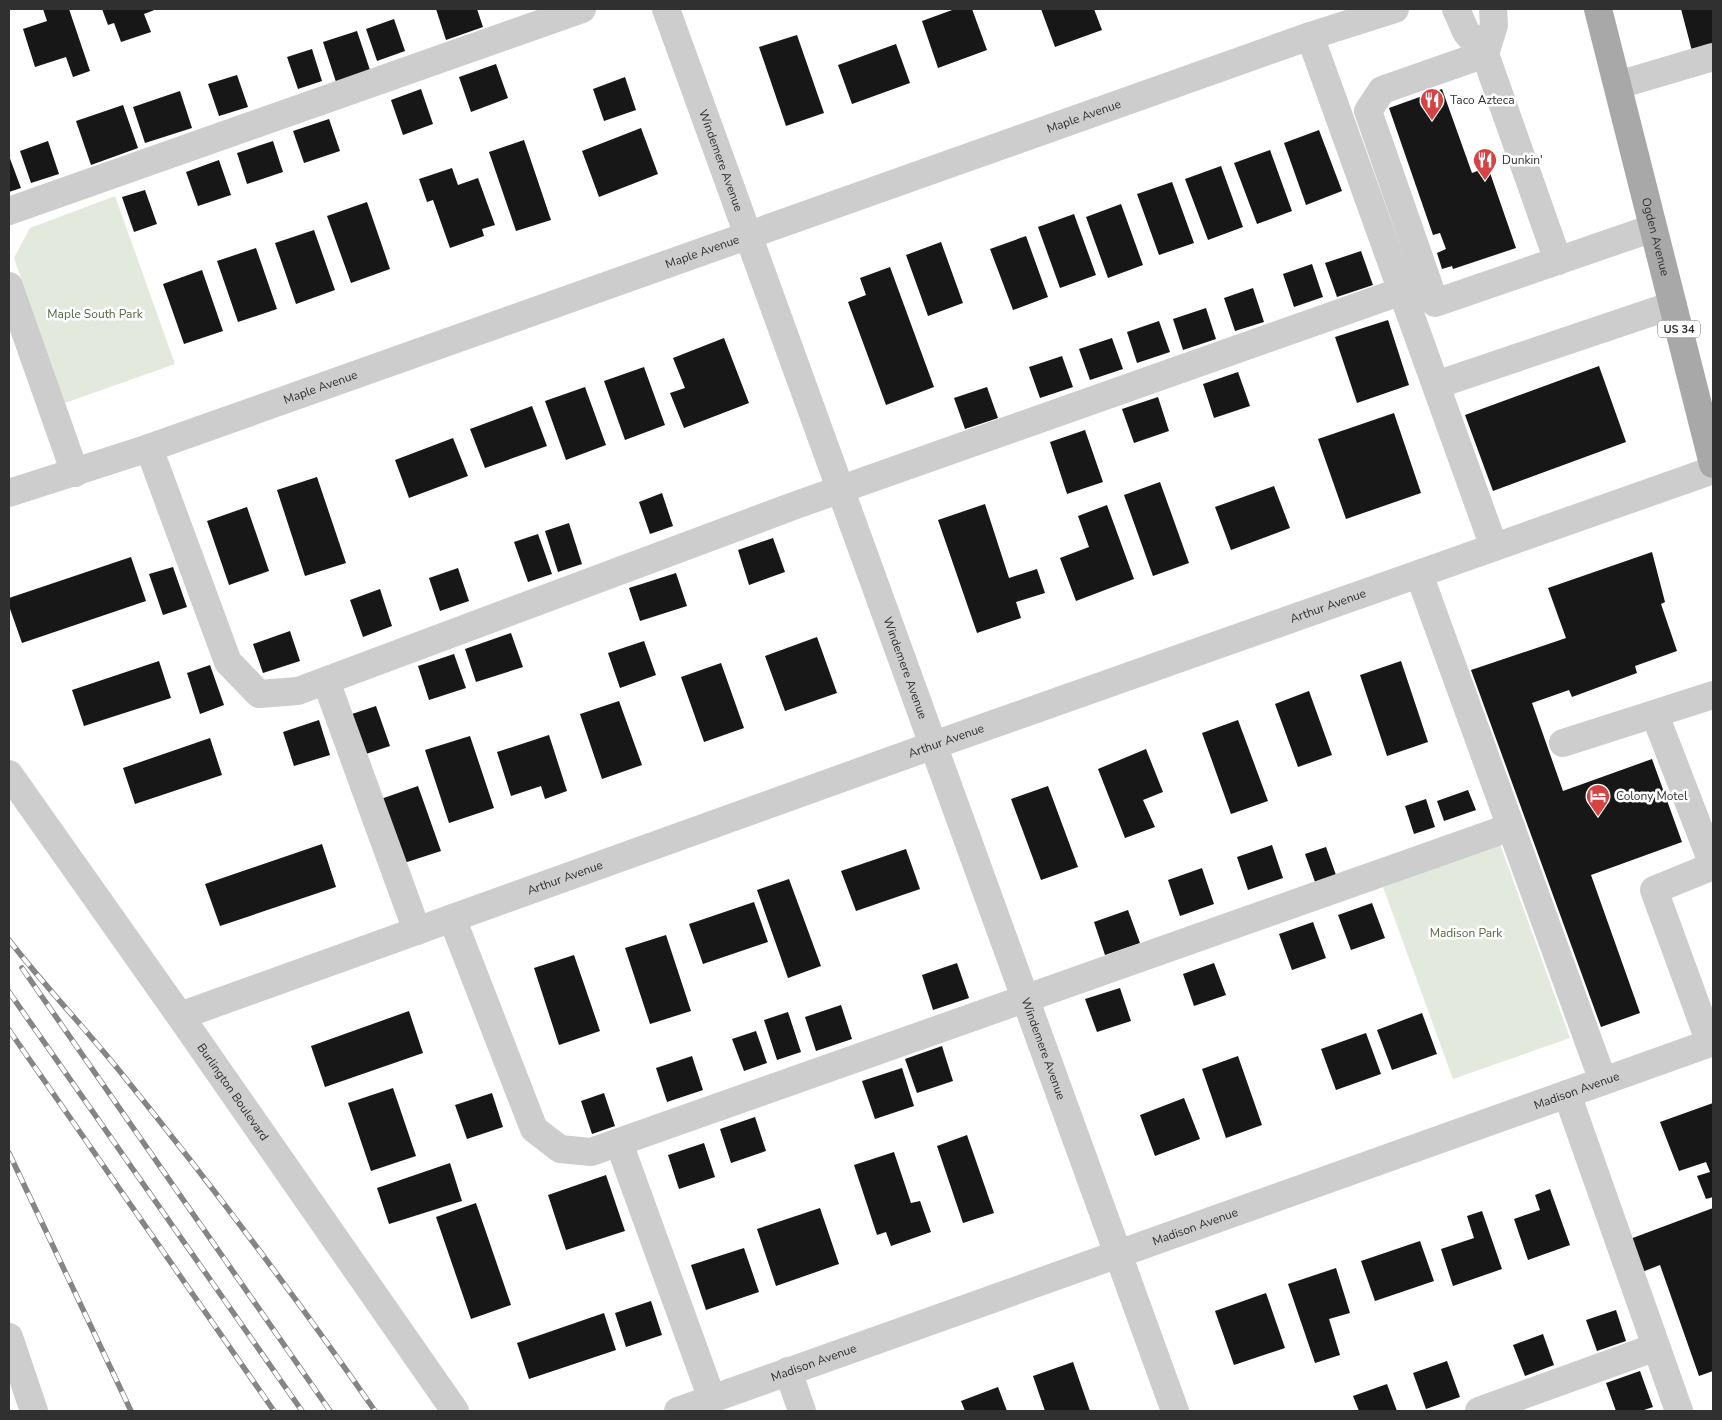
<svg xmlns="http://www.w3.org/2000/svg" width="1722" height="1420" font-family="'Nunito Sans',sans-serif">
  <rect width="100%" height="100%" fill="#fff"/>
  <!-- green -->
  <g fill="#e3e9dd">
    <path d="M115 196 175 364 65 403 14 258 30 228Z"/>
    <path d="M1500 844 1570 1038 1453 1079 1383 887Z"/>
  </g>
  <!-- building -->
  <g fill="#171717">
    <path d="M43 9H69L90 71 73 77 66 57 35 67 23 29 47 21Z"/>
    <path d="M102 9H157L144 14 151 32 121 42 114 23 108 25Z"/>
    <path d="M436 9H477L483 27 446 40Z"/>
    <path d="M955 9H972L987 50 938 68 922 21Z"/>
    <path d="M1041 9H1094L1102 30 1055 47Z"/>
    <path d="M1681 9H1713V43L1692 51Z"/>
    <path d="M394 19 405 51 377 61 366 29Z"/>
    <path d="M357 31 370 70 336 82 323 42Z"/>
    <path d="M797 35 824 113 786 126 759 47Z"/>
    <path d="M896 44 910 83 852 104 838 65Z"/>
    <path d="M312 49 322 81 298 89 287 57Z"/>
    <path d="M496 64 508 98 471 112 459 77Z"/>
    <path d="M237 75 248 107 219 116 208 84Z"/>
    <path d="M625 77 636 110 604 121 593 89Z"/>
    <path d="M421 89 433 124 403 135 391 100Z"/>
    <path d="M1442 89 1472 173 1488 167 1516 248 1453 269 1452 266 1442 269 1437 253 1446 249 1440 233 1433 235 1389 108Z"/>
    <path d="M180 91 192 128 145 143 133 107Z"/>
    <path d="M123 105 138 148 91 165 76 121Z"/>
    <path d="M329 119 340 151 304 163 293 131Z"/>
    <path d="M641 128 658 174 599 197 582 151Z"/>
    <path d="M1319 130 1342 191 1306 205 1284 143Z"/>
    <path d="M524 140 551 220 516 231 489 152Z"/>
    <path d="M48 141 59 174 31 183 20 151Z"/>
    <path d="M273 141 283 172 247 184 237 153Z"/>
    <path d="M1270 150 1292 211 1257 224 1234 163Z"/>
    <path d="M9 156 21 188 9 192Z"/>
    <path d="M219 160 231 195 198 206 186 172Z"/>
    <path d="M1221 166 1243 227 1208 240 1185 179Z"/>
    <path d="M452 168 458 185 478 178 495 225 482 229 484 236 450 248 433 200 427 202 419 179Z"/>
    <path d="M1172 182 1194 243 1159 255 1137 194Z"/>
    <path d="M145 190 157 224 134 232 122 197Z"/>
    <path d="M367 202 390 269 351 283 327 216Z"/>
    <path d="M1121 204 1143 265 1108 278 1086 217Z"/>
    <path d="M1074 214 1096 275 1060 288 1038 227Z"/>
    <path d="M314 230 335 290 296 304 275 243Z"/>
    <path d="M1026 236 1048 297 1013 310 990 249Z"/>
    <path d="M941 242 963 303 928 316 906 255Z"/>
    <path d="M256 248 277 309 238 322 217 261Z"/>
    <path d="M1361 251 1373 285 1337 297 1325 263Z"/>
    <path d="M1312 264 1323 297 1294 307 1283 274Z"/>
    <path d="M890 267 934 387 886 405 848 302 866 295 860 278Z"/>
    <path d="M202 270 223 331 184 344 163 284Z"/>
    <path d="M1253 288 1264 322 1235 331 1224 298Z"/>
    <path d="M1206 308 1216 339 1183 350 1173 319Z"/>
    <path d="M1388 320 1409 385 1357 403 1335 337Z"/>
    <path d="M1159 321 1170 352 1137 363 1127 332Z"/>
    <path d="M724 338 749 403 684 428 670 393 685 388 673 358Z"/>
    <path d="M1112 338 1123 369 1090 380 1079 349Z"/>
    <path d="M1062 356 1073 387 1040 398 1029 367Z"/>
    <path d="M1599 366 1626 442 1493 491 1465 415Z"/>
    <path d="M644 367 665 425 625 440 604 381Z"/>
    <path d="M1238 372 1250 406 1214 418 1203 384Z"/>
    <path d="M585 387 606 445 566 460 545 401Z"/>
    <path d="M987 387 998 418 965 429 954 398Z"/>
    <path d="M1158 397 1169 431 1134 443 1122 409Z"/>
    <path d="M532 406 547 446 485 468 470 429Z"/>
    <path d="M1394 413 1421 493 1346 519 1318 439Z"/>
    <path d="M1085 430 1103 482 1067 494 1050 442Z"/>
    <path d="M453 438 468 476 409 498 395 460Z"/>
    <path d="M317 477 346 563 305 576 277 490Z"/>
    <path d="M1160 482 1189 563 1153 576 1124 495Z"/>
    <path d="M1274 486 1290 528 1231 550 1215 507Z"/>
    <path d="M662 493 673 526 650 534 639 502Z"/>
    <path d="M985 504 1009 578 1037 569 1045 593 1016 602 1021 618 977 633 938 520Z"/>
    <path d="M1107 505 1134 579 1076 601 1060 558 1089 547 1078 516Z"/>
    <path d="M247 507 269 571 229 585 207 521Z"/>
    <path d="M569 523 582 564 558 572 545 531Z"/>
    <path d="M538 534 552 574 528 582 514 542Z"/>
    <path d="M773 538 785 572 749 585 738 550Z"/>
    <path d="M1652 552 1665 602 1661 604 1677 651 1635 666 1637 673 1572 697 1569 690 1532 703 1563 791 1652 759 1682 842 1591 875 1640 1013 1601 1027 1471 670 1566 638 1548 588Z"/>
    <path d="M131 557 146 601 22 643 9 606V598Z"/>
    <path d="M173 567 187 607 163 615 149 574Z"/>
    <path d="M458 568 469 601 440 611 429 578Z"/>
    <path d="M676 573 687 606 640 621 629 588Z"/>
    <path d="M380 589 392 626 363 637 350 600Z"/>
    <path d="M290 631 300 661 263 673 253 644Z"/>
    <path d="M511 633 523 667 476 682 465 649Z"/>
    <path d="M817 637 837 693 785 711 765 656Z"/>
    <path d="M644 641 656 675 620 688 608 653Z"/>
    <path d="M454 654 466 688 429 700 418 666Z"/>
    <path d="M159 661 171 698 84 726 72 690Z"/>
    <path d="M1401 661 1428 742 1387 756 1360 675Z"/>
    <path d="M721 663 744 728 704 742 681 677Z"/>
    <path d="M210 665 224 705 200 714 187 673Z"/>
    <path d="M1309 691 1332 755 1298 767 1275 704Z"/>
    <path d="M619 701 642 765 602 779 580 714Z"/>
    <path d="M376 706 390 746 366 754 352 714Z"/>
    <path d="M319 720 330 755 294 766 283 732Z"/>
    <path d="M1238 720 1268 801 1231 814 1202 733Z"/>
    <path d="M549 735 567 791 545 799 541 786 511 796 497 752Z"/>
    <path d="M470 736 494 808 449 823 425 750Z"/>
    <path d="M210 738 222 775 135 804 123 768Z"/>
    <path d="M1146 749 1163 792 1143 800 1155 827 1125 838 1098 769Z"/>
    <path d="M418 786 441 851 401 864 378 800Z"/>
    <path d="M1048 786 1078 867 1041 880 1011 799Z"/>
    <path d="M1468 790 1476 810 1444 821 1437 801Z"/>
    <path d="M1426 799 1435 827 1414 834 1405 806Z"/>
    <path d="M322 844 336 887 220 926 205 884Z"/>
    <path d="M1272 845 1283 878 1248 890 1237 857Z"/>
    <path d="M1326 847 1336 875 1315 882 1305 854Z"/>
    <path d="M906 849 920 889 856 911 841 871Z"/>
    <path d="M1202 868 1214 904 1180 916 1168 880Z"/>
    <path d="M789 879 821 966 788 978 757 890Z"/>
    <path d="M754 902 768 942 703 964 689 924Z"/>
    <path d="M1372 903 1385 938 1351 950 1338 915Z"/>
    <path d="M1128 910 1140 943 1105 955 1094 922Z"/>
    <path d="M1313 922 1326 958 1292 970 1279 934Z"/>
    <path d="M666 935 691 1011 650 1024 625 948Z"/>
    <path d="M574 955 600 1031 559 1045 534 968Z"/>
    <path d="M957 963 969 998 933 1010 922 975Z"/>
    <path d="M1214 963 1226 995 1194 1006 1183 974Z"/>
    <path d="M1120 988 1131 1021 1097 1032 1085 999Z"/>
    <path d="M841 1005 852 1039 816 1051 805 1017Z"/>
    <path d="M409 1011 423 1053 325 1087 311 1046Z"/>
    <path d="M788 1012 801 1052 777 1060 764 1020Z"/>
    <path d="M1422 1013 1437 1054 1392 1070 1377 1030Z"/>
    <path d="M756 1031 767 1063 744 1071 732 1039Z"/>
    <path d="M1366 1033 1381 1074 1336 1090 1321 1049Z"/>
    <path d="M942 1046 953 1081 917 1093 905 1059Z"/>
    <path d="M692 1056 703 1090 667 1102 656 1068Z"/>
    <path d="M1238 1056 1262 1125 1226 1138 1202 1069Z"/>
    <path d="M902 1068 914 1106 875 1119 862 1081Z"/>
    <path d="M393 1088 416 1156 371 1171 348 1103Z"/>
    <path d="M492 1093 503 1127 467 1139 455 1105Z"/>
    <path d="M604 1093 615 1126 592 1134 581 1101Z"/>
    <path d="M1184 1098 1200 1139 1155 1156 1140 1115Z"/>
    <path d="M1713 1103V1197L1706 1199 1697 1176 1710 1172 1706 1162 1679 1171 1660 1122Z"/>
    <path d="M755 1117 766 1151 731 1163 720 1129Z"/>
    <path d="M967 1135 994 1213 963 1223 937 1146Z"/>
    <path d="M704 1143 715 1177 679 1189 668 1155Z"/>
    <path d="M894 1152 911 1203 920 1201 931 1232 891 1246 886 1232 877 1235 854 1165Z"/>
    <path d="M450 1163 462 1201 389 1224 377 1188Z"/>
    <path d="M606 1175 625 1231 566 1250 548 1195Z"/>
    <path d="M1550 1189 1570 1245 1528 1260 1514 1219 1540 1210 1535 1195Z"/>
    <path d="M476 1203 511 1305 471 1319 436 1217Z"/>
    <path d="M820 1208 839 1264 776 1286 757 1229Z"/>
    <path d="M1713 1208V1371L1699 1376 1660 1265 1642 1272 1630 1239Z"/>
    <path d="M1482 1211 1502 1269 1453 1286 1441 1249 1474 1238 1467 1216Z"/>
    <path d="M1420 1241 1434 1281 1375 1301 1361 1261Z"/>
    <path d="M744 1248 759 1292 706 1310 691 1265Z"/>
    <path d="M1336 1268 1350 1313 1329 1319 1340 1355 1315 1363 1288 1284Z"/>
    <path d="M1266 1293 1285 1348 1234 1365 1215 1311Z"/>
    <path d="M651 1301 662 1335 626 1347 615 1313Z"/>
    <path d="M1616 1310 1626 1341 1597 1351 1586 1320Z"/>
    <path d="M604 1313 616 1350 529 1379 517 1343Z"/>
    <path d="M1543 1334 1554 1365 1525 1376 1513 1345Z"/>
    <path d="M1447 1361 1460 1397 1426 1409 1413 1373Z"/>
    <path d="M1073 1362 1090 1411H1045L1033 1376Z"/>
    <path d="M1640 1371 1653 1407 1641 1411H1616L1606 1383Z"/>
    <path d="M1387 1384 1397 1411H1359L1353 1396Z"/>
    <path d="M998 1387 1007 1411H965L961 1401Z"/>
  </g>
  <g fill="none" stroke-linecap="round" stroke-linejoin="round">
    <!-- minor -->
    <g stroke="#cdcdcd" stroke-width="28">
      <path id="s1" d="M666 9 1175 1411"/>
      <path d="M1456 9 1466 32 1485 54 1558 261"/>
      <path d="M1310 36 1494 547"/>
      <path d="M1485 54 1382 90 1368 111 1435 303 1653 228"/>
      <path d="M1485 54 1494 25 1493 9"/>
      <path d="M1618 85 1713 57"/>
      <path d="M9 211 582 9"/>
      <path d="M9 286 75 473"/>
      <path d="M1436 385 1673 305"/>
      <path d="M149 448 228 662 259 694 298 691 796 505 1402 291"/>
      <path id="s2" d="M9 493 149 448 1310 36 1395 9"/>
      <path d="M1419 574 1603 1081"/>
      <path d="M326 681 417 931"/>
      <path d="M1655 715 1713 865"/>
      <path d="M1563 743 1713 695"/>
      <path id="s3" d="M9 774 180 1016 455 1411"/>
      <path d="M452 918 534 1129 560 1149 591 1152 1511 827"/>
      <path id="s4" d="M180 1016 934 745 1713 470"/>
      <path d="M1710 1043 1654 890 1713 866"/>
      <path d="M1567 1094 1679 1411"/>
      <path d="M619 1143 712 1399"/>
      <path d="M9 1337 34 1411"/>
      <path d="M788 1371 802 1411"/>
      <path id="s5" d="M678 1411 1713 1042"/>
      <path d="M1479 1411 1656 1347"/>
    </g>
    <!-- major -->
    <path stroke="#a8a8a8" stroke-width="28" id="s6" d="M1598 9 1713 464"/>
    <!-- rail casing -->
    <g stroke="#858585" stroke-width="5.5">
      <g id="rail">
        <path d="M9 940C46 988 88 1031 126 1079 213 1187 296 1297 375 1411"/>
        <path d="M22 968 330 1411"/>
        <path d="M9 992 302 1411"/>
        <path d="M9 1030 274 1411"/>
        <path d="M9 1153 131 1411"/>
      </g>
    </g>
    <!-- rail -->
    <use href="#rail" stroke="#fff" stroke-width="4" stroke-dasharray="11" stroke-linecap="butt"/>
  </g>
  <!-- icons -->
  <defs>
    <g id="restaurant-pin" transform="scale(1.25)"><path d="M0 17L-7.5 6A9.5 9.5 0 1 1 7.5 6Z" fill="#d74344" stroke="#fff"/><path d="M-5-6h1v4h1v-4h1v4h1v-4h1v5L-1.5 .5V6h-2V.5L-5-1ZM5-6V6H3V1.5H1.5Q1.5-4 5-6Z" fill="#fff"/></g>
    <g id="hotel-pin" transform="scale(1.25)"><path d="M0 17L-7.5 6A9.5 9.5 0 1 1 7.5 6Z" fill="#d74344" stroke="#fff"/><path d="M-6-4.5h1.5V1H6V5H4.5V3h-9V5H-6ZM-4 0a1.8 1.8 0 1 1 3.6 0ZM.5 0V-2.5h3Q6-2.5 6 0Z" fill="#fff"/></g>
  </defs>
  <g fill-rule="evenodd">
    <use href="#restaurant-pin" x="1432" y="100"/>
    <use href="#restaurant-pin" x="1485" y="160"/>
    <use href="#hotel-pin" x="1598" y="796"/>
  </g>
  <g text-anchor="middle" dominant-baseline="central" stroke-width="5" stroke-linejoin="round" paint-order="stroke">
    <!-- shield labels -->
    <rect fill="#fff" stroke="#6e6e6e" stroke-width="1" x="1658" y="320.5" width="42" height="17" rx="4"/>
    <g font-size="11" font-weight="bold" fill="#303030">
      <text x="1679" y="329">US 34</text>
    </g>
    <!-- poi labels -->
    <g font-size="12" fill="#303030" stroke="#fff" text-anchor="start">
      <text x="1450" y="100">Taco Azteca</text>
      <text x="1502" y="160">Dunkin'</text>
      <text x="1616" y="796">Colony Motel</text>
    </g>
    <!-- street labels -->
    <g font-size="12" fill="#303030" stroke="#fff">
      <text stroke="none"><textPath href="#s2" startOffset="1139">Maple Avenue</textPath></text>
      <text stroke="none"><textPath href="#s1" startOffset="161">Windemere Avenue</textPath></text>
      <text stroke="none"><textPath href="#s6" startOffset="235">Ogden Avenue</textPath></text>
      <text stroke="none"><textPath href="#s2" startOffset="734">Maple Avenue</textPath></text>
      <text stroke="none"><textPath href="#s2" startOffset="329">Maple Avenue</textPath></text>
      <text stroke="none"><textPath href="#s4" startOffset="1219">Arthur Avenue</textPath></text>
      <text stroke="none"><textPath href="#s1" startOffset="701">Windemere Avenue</textPath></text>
      <text stroke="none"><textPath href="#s4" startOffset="814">Arthur Avenue</textPath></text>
      <text stroke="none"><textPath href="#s4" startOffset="409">Arthur Avenue</textPath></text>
      <text stroke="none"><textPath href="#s1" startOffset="1106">Windemere Avenue</textPath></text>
      <text stroke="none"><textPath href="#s5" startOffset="954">Madison Avenue</textPath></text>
      <text stroke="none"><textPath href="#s3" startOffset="389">Burlington Boulevard</textPath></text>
      <text stroke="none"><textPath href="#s5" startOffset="549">Madison Avenue</textPath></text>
      <text stroke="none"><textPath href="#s5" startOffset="144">Madison Avenue</textPath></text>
    </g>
    <!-- park labels -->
    <g font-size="12" fill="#516941" stroke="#fff">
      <text x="95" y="314">Maple South Park</text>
      <text x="1466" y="933">Madison Park</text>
    </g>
  </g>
  <!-- border -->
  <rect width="1722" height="1420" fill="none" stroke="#303030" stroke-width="20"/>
</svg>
